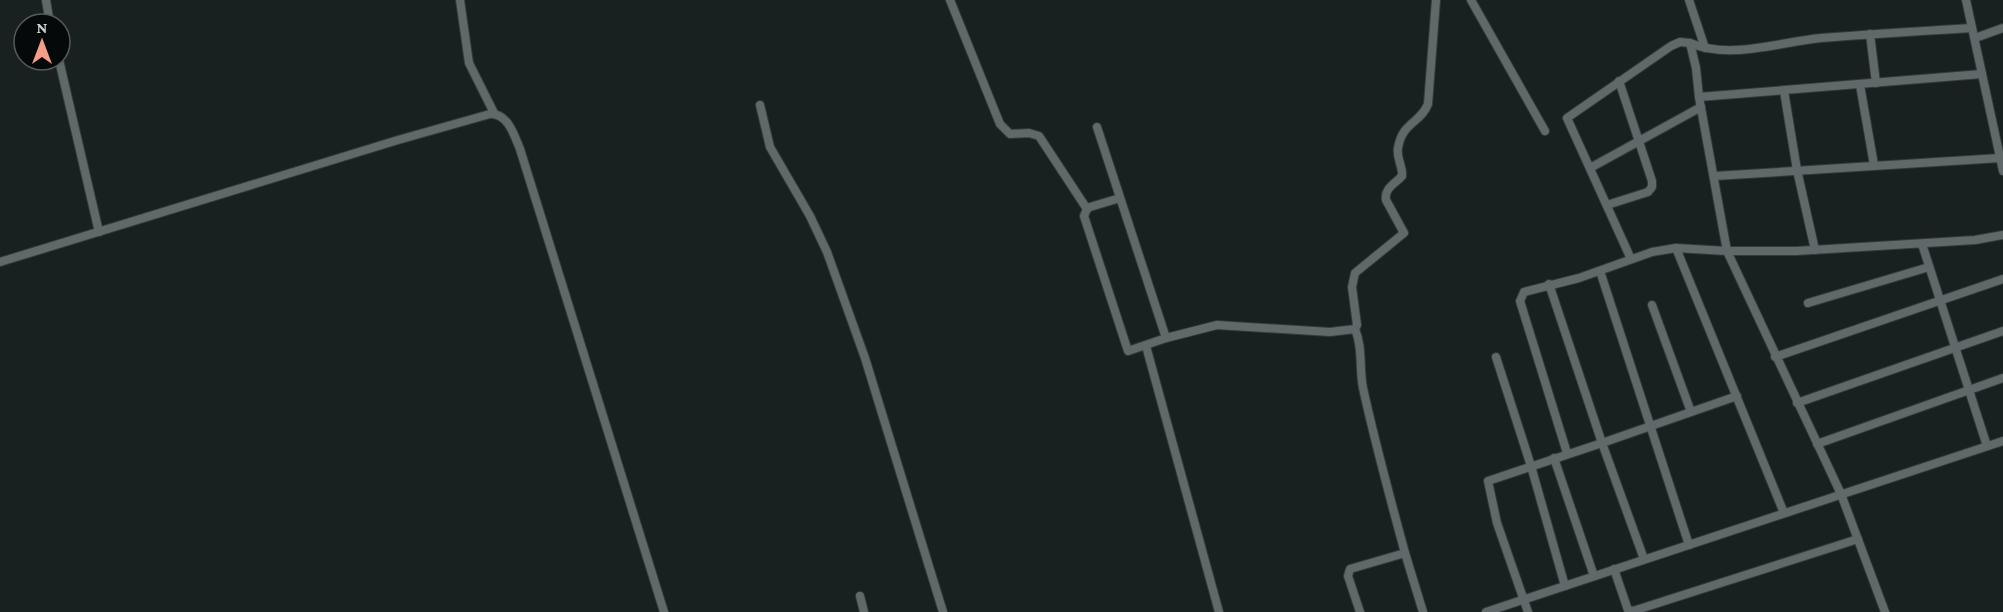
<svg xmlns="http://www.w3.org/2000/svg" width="2003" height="612" font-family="'Crimson Pro',serif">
  <rect width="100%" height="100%" fill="#182020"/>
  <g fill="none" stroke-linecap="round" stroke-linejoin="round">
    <!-- minor casing -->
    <g stroke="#353a3a" stroke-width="10">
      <g id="minor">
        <path d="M46 0 50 24"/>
        <path d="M460 0 469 63 494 113"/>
        <path d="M950 0 1000 124 1010 134 1029 133 1039 136 1087 209"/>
        <path d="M1471 0 1545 131"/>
        <path d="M1689 0 1705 48"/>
        <path d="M1966 0 2003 171"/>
        <path d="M1870 34 1876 83"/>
        <path d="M1975 38 2003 28"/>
        <path d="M1690 43C1730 60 1779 42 1821 38 1872 34 1922 31 1972 28"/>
        <path d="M59 60 99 232"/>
        <path d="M1860 85 1874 165"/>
        <path d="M1784 91 1797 170 1815 250"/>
        <path d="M760 105 770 147 810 216 827 252 865 358 943 612"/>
        <path d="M1097 127 1166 338 1128 351 1084 216 1087 209 1090 207 1120 198"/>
        <path d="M1590 168 1701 107"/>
        <path d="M1715 176 2000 158"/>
        <path d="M1607 205 1648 192 1652 187V181L1619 81"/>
        <path d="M1922 244 1987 446"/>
        <path d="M1676 248 1784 513"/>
        <path d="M1631 259 1567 118 1671 46 1680 42 1690 43 1696 68 1699 97"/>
        <path d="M0 262 398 140 490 114C508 113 514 135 520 149L664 612"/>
        <path d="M1600 271 1689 545"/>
        <path d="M1808 303 1929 267"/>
        <path d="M1652 305 1691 412"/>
        <path d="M1355 329C1363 348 1359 368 1363 388 1375 443 1390 498 1405 553"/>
        <path d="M1166 338 1217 325 1330 332 1355 329 1357 325 1352 287 1355 273 1404 233 1386 200C1384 188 1395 184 1402 176 1403 166 1396 158 1398 148 1402 122 1421 123 1428 104L1436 0"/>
        <path d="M1146 346 1219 612"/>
        <path d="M1496 357 1531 466 1565 586"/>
        <path d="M1775 357 2003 279"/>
        <path d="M1797 403 2003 331"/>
        <path d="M1817 444 2003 378"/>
        <path d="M1567 453 1520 301 1524 292 1579 278 1652 252 1676 248 1727 251H1796L1975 240 2003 235"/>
        <path d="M1554 458 1594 576"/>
        <path d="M1644 559 1602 443 1737 396"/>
        <path d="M1614 569 1628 610 1633 611 1858 539"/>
        <path d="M860 596 864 612"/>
        <path d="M1360 612 1348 576 1350 569 1405 553 1423 612"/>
        <path d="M1486 612 2003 441"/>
        <path d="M1528 612 1497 523 1488 481 1602 443 1549 284"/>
        <path d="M1885 612 1841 494 1727 251 1699 97 1982 74"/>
      </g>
    </g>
    <!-- minor -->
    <use href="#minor" stroke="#60696a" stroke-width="8"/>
  </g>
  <!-- north arrow -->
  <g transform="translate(42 42)"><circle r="28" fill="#060909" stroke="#565a5a" stroke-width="1.5"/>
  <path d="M0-4.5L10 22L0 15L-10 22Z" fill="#f49e8a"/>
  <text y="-9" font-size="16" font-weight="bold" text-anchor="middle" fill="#cfd4d4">N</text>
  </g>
</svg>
